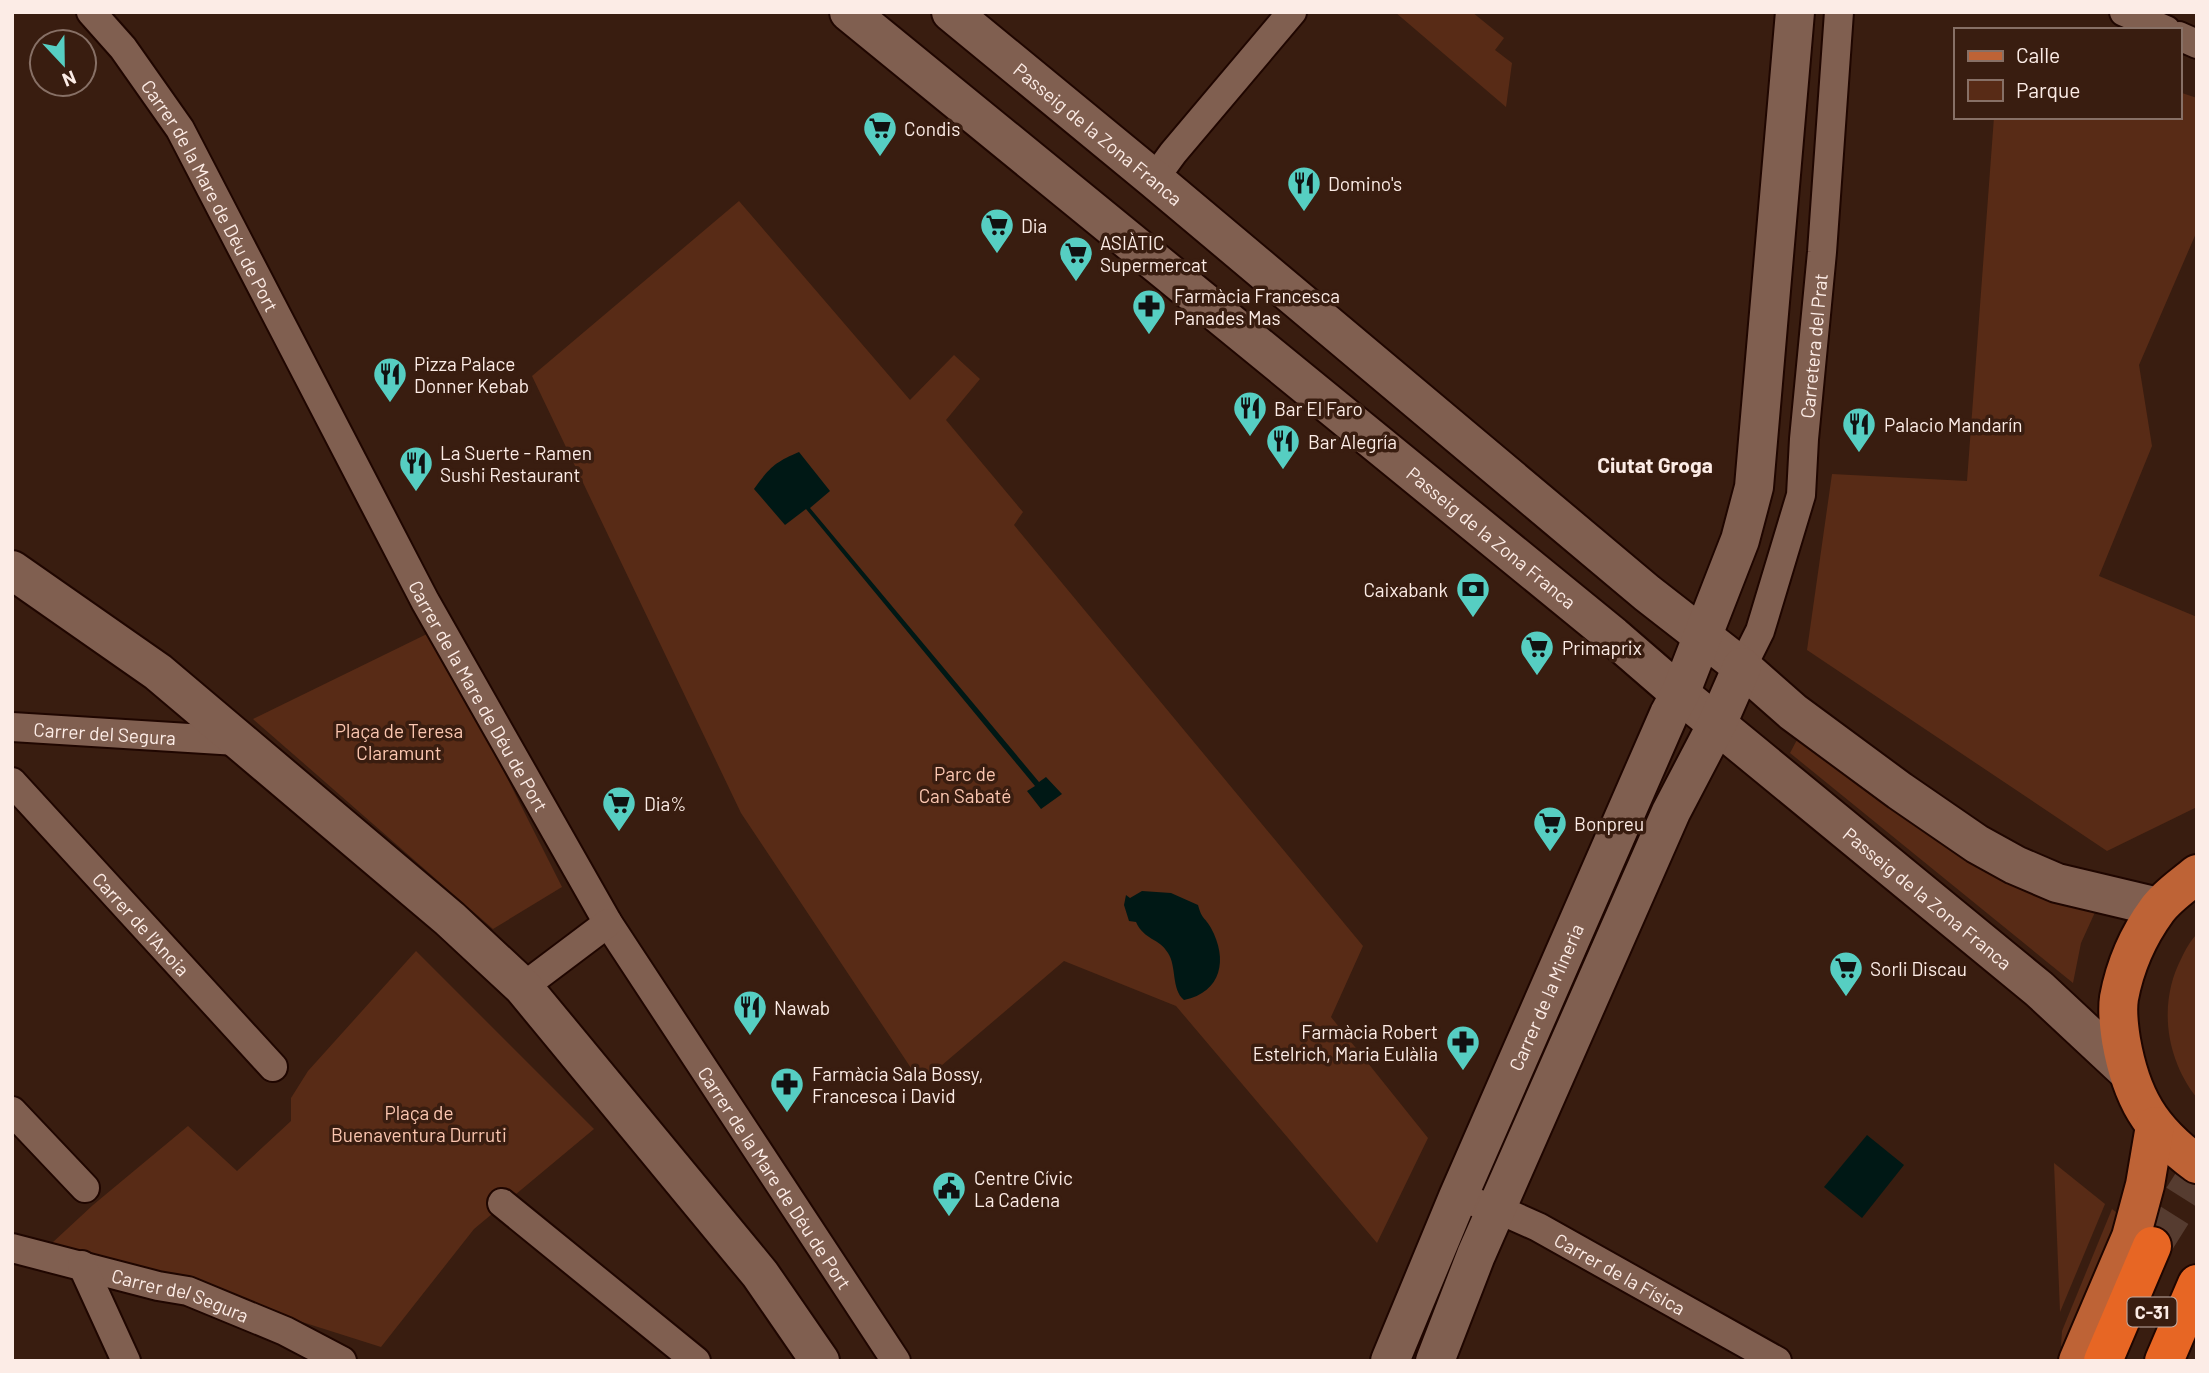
<svg xmlns="http://www.w3.org/2000/svg" width="2209" height="1373" font-family="Barlow,sans-serif">
  <rect width="100%" height="100%" fill="#391d10"/>
  <!-- green -->
  <g fill="#582b16">
    <path d="M1395 12H1472L1504 38 1495 50 1512 63 1506 107Z"/>
    <path d="M2179 92 2197 98V231L2139 365 2152 446 2099 576 2197 617V807L2107 851 1807 650 1832 474 1967 481 1994 117H2179Z"/>
    <path d="M739 201 910 400 954 355 980 379 946 420 1023 512 1014 525 1363 946 1331 1017 1428 1138 1377 1243 1176 1006 1064 961 921 1083 741 813 532 376Z"/>
    <path d="M433 631 562 887 493 929 253 719Z"/>
    <path d="M1799 736 2096 910 2081 943 2073 983 1790 753Z"/>
    <path d="M2197 934V1098C2165 1058 2158 1002 2182 957 2186 949 2190 941 2197 934Z"/>
    <path d="M416 951 594 1129 474 1229 381 1347 52 1243 93 1205 188 1126 237 1171 291 1121V1098L308 1071Z"/>
    <path d="M2054 1163 2105 1204 2060 1312Z"/>
    <path d="M2112 1209 2122 1217 2065 1348 2061 1346 2062 1331Z"/>
  </g>
  <!-- water -->
  <g fill="#001815">
    <path d="M799 452 830 491 810 508 1039 782 1046 777 1062 794 1041 809 1027 791 1035 786 806 509 785 525 754 489C769 468 775 462 799 452Z"/>
    <path d="M1142 891 1171 893 1198 905C1202 920 1205 917 1211 928 1228 959 1222 992 1184 1000 1171 989 1177 967 1168 953 1159 938 1144 940 1136 922L1129 921 1124 905 1126 895 1130 898Z"/>
    <path d="M1867 1135 1904 1165 1862 1218 1824 1187Z"/>
  </g>
  <g fill="none" stroke-linecap="round" stroke-linejoin="round">
    <!-- highway-tunnel -->
    <path stroke="#563c30" stroke-width="38" stroke-dasharray="38 19" stroke-linecap="butt" d="M2152 1246 2197 1175"/>
    <!-- street casing -->
    <g stroke="#1f0600" stroke-width="32">
      <g id="street">
        <path id="s1" d="M91 12 123 48 180 129 425 601 608 923 896 1361"/>
        <path d="M2124 12 2166 30"/>
        <path d="M2179 36 2197 44"/>
        <path d="M1154 179 1173 153 1292 12"/>
        <path id="s2" d="M1742 667 1760 631 1801 495 1804 439 1822 252 1839 12"/>
        <path id="s3" d="M12 727 237 741"/>
        <path id="s4" d="M12 782 273 1067"/>
        <path d="M523 987 608 923"/>
        <path d="M12 1111 85 1188"/>
        <path id="s5" d="M1458 1197 1502 1211 1538 1227 1777 1361"/>
        <path d="M502 1203 696 1361"/>
        <path id="s6" d="M12 1248 158 1286 188 1291 285 1331 342 1361"/>
        <path d="M82 1265 126 1361"/>
      </g>
    </g>
    <!-- secondary casing -->
    <g stroke="#1f0600" stroke-width="42">
      <g id="secondary">
        <path id="s7" d="M849 12 1613 636 1680 694 2039 989 2127 1071"/>
        <path id="s8" d="M951 12 1154 179 1647 593 1742 667 1793 712 1900 791 1977 844 2015 865 2057 883 2158 907"/>
        <path d="M12 570 158 672 450 919 523 987 760 1274 820 1361"/>
        <path id="s9" d="M1390 1361 1458 1197 1669 714 1680 694 1740 540 1754 487 1795 12"/>
        <path d="M1435 1361 1476 1255 1671 812 1717 724 1742 667"/>
      </g>
    </g>
    <!-- primary casing -->
    <g stroke="#1f0600" stroke-width="42">
      <g id="primary">
        <path d="M2197 874C2184 885 2167 896 2157 910 2138 936 2125 966 2119 998 2117 1011 2119 1027 2121 1040 2131 1097 2150 1130 2197 1164"/>
        <path d="M2078 1361 2131 1237 2145 1185 2155 1126"/>
      </g>
    </g>
    <!-- highway casing -->
    <g stroke="#1f0600" stroke-width="42">
      <g id="highway">
        <path d="M2103 1361 2152 1246"/>
        <path d="M2164 1361 2197 1284"/>
      </g>
    </g>
    <!-- street -->
    <use href="#street" stroke="#805f50" stroke-width="28"/>
    <!-- secondary -->
    <use href="#secondary" stroke="#805f50" stroke-width="38"/>
    <!-- primary -->
    <use href="#primary" stroke="#be6336" stroke-width="38"/>
    <!-- highway -->
    <use href="#highway" stroke="#e76624" stroke-width="38"/>
  </g>
  <!-- icons -->
  <defs>
    <g id="supermarket-pin" transform="scale(1.75)"><path d="M0 17L-7.5 6A9.5 9.5 0 1 1 7.5 6Z" fill="#56cec2" stroke="#391d10"/><path d="M-6-5.5h2.5l.6 2H6L4.5 2H-2.5L-4.4-4H-6ZM-1.5 3.2a1.3 1.3 0 1 0 .1 0ZM3 3.2a1.3 1.3 0 1 0 .1 0Z" fill="#111"/></g>
    <g id="restaurant-pin" transform="scale(1.75)"><path d="M0 17L-7.5 6A9.5 9.5 0 1 1 7.5 6Z" fill="#56cec2" stroke="#391d10"/><path d="M-5-6h1v4h1v-4h1v4h1v-4h1v5L-1.5 .5V6h-2V.5L-5-1ZM5-6V6H3V1.5H1.5Q1.5-4 5-6Z" fill="#111"/></g>
    <g id="pharmacy-pin" transform="scale(1.75)"><path d="M0 17L-7.5 6A9.5 9.5 0 1 1 7.5 6Z" fill="#56cec2" stroke="#391d10"/><path d="M-2-6h4v4h4v4h-4v4h-4v-4h-4v-4h4Z" fill="#111"/></g>
    <g id="bank-pin" transform="scale(1.75)"><path d="M0 17L-7.5 6A9.5 9.5 0 1 1 7.5 6Z" fill="#56cec2" stroke="#391d10"/><path d="M-6-4H6V4H-6ZM0-2.3a2.3 2.3 0 1 0 0 4.6a2.3 2.3 0 1 0 0-4.6Z" fill="#111"/></g>
    <g id="civic-pin" transform="scale(1.75)"><path d="M0 17L-7.5 6A9.5 9.5 0 1 1 7.5 6Z" fill="#56cec2" stroke="#391d10"/><path d="M-.6-6.5H3V-4.5H.6V-3L4-1V1h2V6H-6V1h2V-1L-.6-3ZM-1.2 2.5V6h2.4V2.5Z" fill="#111"/></g>
  </defs>
  <g fill-rule="evenodd">
    <use href="#supermarket-pin" x="880" y="128"/>
    <use href="#restaurant-pin" x="1304" y="183"/>
    <use href="#supermarket-pin" x="997" y="225"/>
    <use href="#supermarket-pin" x="1076" y="253"/>
    <use href="#pharmacy-pin" x="1149" y="306"/>
    <use href="#restaurant-pin" x="390" y="374"/>
    <use href="#restaurant-pin" x="1250" y="408"/>
    <use href="#restaurant-pin" x="1859" y="424"/>
    <use href="#restaurant-pin" x="1283" y="441"/>
    <use href="#restaurant-pin" x="416" y="463"/>
    <use href="#bank-pin" x="1473" y="589"/>
    <use href="#supermarket-pin" x="1537" y="647"/>
    <use href="#supermarket-pin" x="619" y="803"/>
    <use href="#supermarket-pin" x="1550" y="823"/>
    <use href="#supermarket-pin" x="1846" y="968"/>
    <use href="#restaurant-pin" x="750" y="1007"/>
    <use href="#pharmacy-pin" x="1463" y="1042"/>
    <use href="#pharmacy-pin" x="787" y="1084"/>
    <use href="#civic-pin" x="949" y="1188"/>
  </g>
  <g text-anchor="middle" dominant-baseline="central" stroke-width="7" stroke-linejoin="round" paint-order="stroke">
    <!-- shield labels -->
    <rect fill="#391d10" stroke="#c2aea6" stroke-width="2" x="2127.5" y="1297.5" width="49" height="29" rx="5"/>
    <g font-size="18" font-weight="bold" fill="#fcece6">
      <text x="2152" y="1312">C-31</text>
    </g>
    <!-- poi labels -->
    <g font-size="19" fill="#fcece6" stroke="#391d10" text-anchor="start">
      <text x="904" y="128">Condis</text>
      <text x="1328" y="183">Domino's</text>
      <text x="1021" y="225">Dia</text>
      <text x="1100" y="242">ASIÀTIC<tspan x="1100" dy="22">Supermercat</tspan></text>
      <text x="1174" y="295">Farmàcia Francesca<tspan x="1174" dy="22">Panades Mas</tspan></text>
      <text x="414" y="363">Pizza Palace<tspan x="414" dy="22">Donner Kebab</tspan></text>
      <text x="1274" y="408">Bar El Faro</text>
      <text x="1884" y="424">Palacio Mandarín</text>
      <text x="1308" y="441">Bar Alegría</text>
      <text x="440" y="452">La Suerte - Ramen<tspan x="440" dy="22">Sushi Restaurant</tspan></text>
      <text x="1448" y="589" text-anchor="end">Caixabank</text>
      <text x="1562" y="647">Primaprix</text>
      <text x="644" y="803">Dia%</text>
      <text x="1574" y="823">Bonpreu</text>
      <text x="1870" y="968">Sorli Discau</text>
      <text x="774" y="1007">Nawab</text>
      <text x="1438" y="1031" text-anchor="end">Farmàcia Robert<tspan x="1438" dy="22">Estelrich, Maria Eulàlia</tspan></text>
      <text x="812" y="1073">Farmàcia Sala Bossy,<tspan x="812" dy="22">Francesca i David</tspan></text>
      <text x="974" y="1177">Centre Cívic<tspan x="974" dy="22">La Cadena</tspan></text>
    </g>
    <!-- street labels -->
    <g font-size="19" fill="#fcece6" stroke="#391d10">
      <text stroke="none"><textPath href="#s8" startOffset="191">Passeig de la Zona Franca</textPath></text>
      <text stroke="none"><textPath href="#s1" startOffset="220">Carrer de la Mare de Déu de Port</textPath></text>
      <text stroke="none"><textPath href="#s2" startOffset="332">Carretera del Prat</textPath></text>
      <text stroke="none"><textPath href="#s7" startOffset="830">Passeig de la Zona Franca</textPath></text>
      <text stroke="none"><textPath href="#s1" startOffset="788">Carrer de la Mare de Déu de Port</textPath></text>
      <text stroke="none"><textPath href="#s3" startOffset="93">Carrer del Segura</textPath></text>
      <text stroke="none"><textPath href="#s7" startOffset="1396">Passeig de la Zona Franca</textPath></text>
      <text stroke="none"><textPath href="#s4" startOffset="192">Carrer de l'Anoia</textPath></text>
      <text stroke="none"><textPath href="#s9" startOffset="396">Carrer de la Mineria</textPath></text>
      <text stroke="none"><textPath href="#s1" startOffset="1354">Carrer de la Mare de Déu de Port</textPath></text>
      <text stroke="none"><textPath href="#s5" startOffset="180">Carrer de la Física</textPath></text>
      <text stroke="none"><textPath href="#s6" startOffset="175">Carrer del Segura</textPath></text>
    </g>
    <!-- park labels -->
    <g font-size="19" fill="#fbc6b0" stroke="#391d10">
      <text x="399" y="730">Plaça de Teresa<tspan x="399" dy="22">Claramunt</tspan></text>
      <text x="965" y="773">Parc de<tspan x="965" dy="22">Can Sabaté</tspan></text>
      <text x="419" y="1112">Plaça de<tspan x="419" dy="22">Buenaventura Durruti</tspan></text>
    </g>
    <!-- neighbourhood labels -->
    <g font-size="21" font-weight="bold" fill="#fcece6" stroke="#391d10">
      <text x="1655" y="464">Ciutat Groga</text>
    </g>
  </g>
  <!-- border -->
  <rect width="2209" height="1373" fill="none" stroke="#fcece6" stroke-width="28"/>
  <!-- legend -->
  <rect x="1954" y="28" width="228" height="91" fill="#391d10" stroke="#877066" stroke-width="2"/>
  <rect x="1968" y="51" width="35" height="10" fill="#be6336" stroke="#877066" stroke-width="2"/>
  <text x="2016" y="63" font-size="21" fill="#fcece6">Calle</text>
  <rect x="1968" y="80" width="35" height="21" fill="#582b16" stroke="#877066" stroke-width="2"/>
  <text x="2016" y="98" font-size="21" fill="#fcece6">Parque</text>
  <!-- north arrow -->
  <g transform="translate(63 63) rotate(158)"><circle r="33" fill="#391d10" stroke="#877066" stroke-width="2"/>
  <path d="M0-5L12 26L0 18L-12 26Z" fill="#56cec2"/>
  <text y="-10" font-size="19" font-weight="bold" text-anchor="middle" fill="#fcece6">N</text>
  </g>
</svg>
